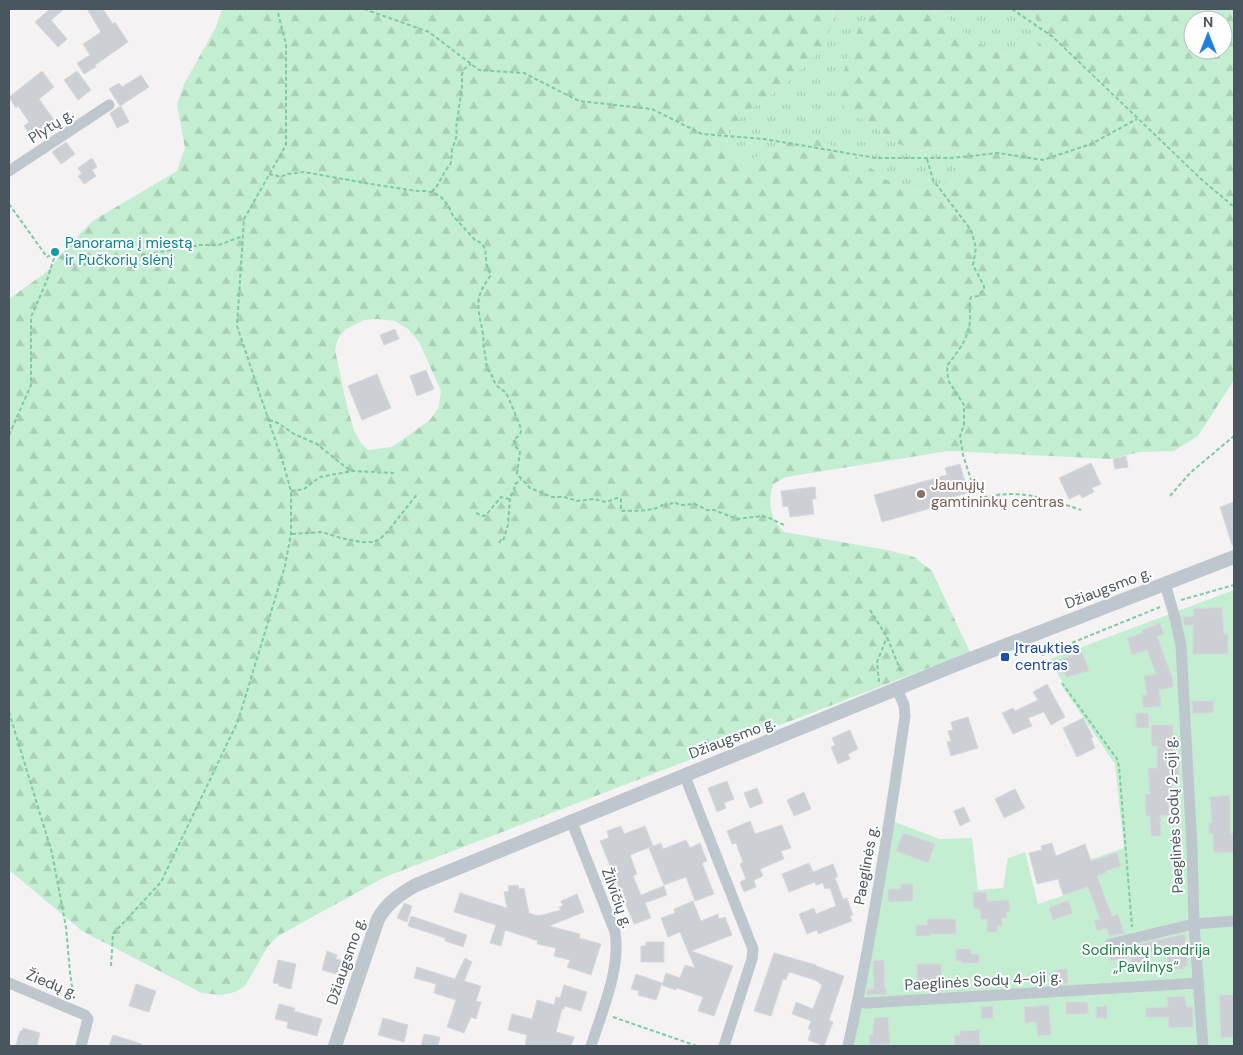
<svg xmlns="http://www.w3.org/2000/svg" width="1243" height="1055" font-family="'DM Sans',sans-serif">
  <defs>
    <pattern id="grass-tufts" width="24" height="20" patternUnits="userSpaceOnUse" patternTransform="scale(1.25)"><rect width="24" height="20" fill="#c4eed2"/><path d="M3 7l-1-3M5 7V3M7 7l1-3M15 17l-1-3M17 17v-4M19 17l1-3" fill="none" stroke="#aaceb7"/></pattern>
    <pattern id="forest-firs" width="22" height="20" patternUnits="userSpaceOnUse" patternTransform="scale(1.25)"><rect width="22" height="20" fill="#c4eed2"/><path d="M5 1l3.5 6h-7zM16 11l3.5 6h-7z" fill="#aaceb7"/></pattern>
  </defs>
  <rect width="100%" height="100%" fill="#f4f2f2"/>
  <!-- grass -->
  <g fill="url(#grass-tufts)">
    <path d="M833 9H880L860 24 847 112 874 125 891 141 917 151 945 147 961 155 963 169 950 182 914 191 887 180 855 156 789 142 742 164 727 148 729 130 747 111 783 87 832 25Z"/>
    <path d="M928 9H1026L1032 13 1045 34 1037 47 1005 55 972 40 943 14Z"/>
  </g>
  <!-- forest -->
  <path fill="url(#forest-firs)" fill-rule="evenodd" d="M222 9H833L832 25 819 52 783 87 747 111 729 130 727 148 742 164 789 142 820 140 855 156 887 180 914 191 950 182 963 169 961 155 945 147 917 151 891 141 874 125 847 112 836 94 860 24 880 9H928L943 14 972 40 1005 55 1037 47 1045 34 1032 13 1026 9H1234V380L1198 436 1174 451 1140 452 1110 459 948 451 786 477 773 484C768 504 769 517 784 532L887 550 914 557 932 571 970 652 385 877 278 936 268 946 245 986 235 992 221 995 202 993 82 931 9 870V299L48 271 67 247 94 220 177 171 185 148 177 105 184 84 216 27ZM1193 20H1223V50H1193ZM378 319 395 321 408 329 419 342 441 391 439 407 430 420 392 447 368 450 361 443 354 431 346 402 335 350 338 338 346 329 364 320Z"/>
  <!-- garden -->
  <path fill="#c4eed2" d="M1234 590V1046H844L852 1011 884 818 940 839 972 838 978 890 1003 888 1008 858 1025 852 1038 904 1098 884 1089 860 1124 848 1115 764 1062 686 1064 685 1050 659Z"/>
  <!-- building -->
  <g fill="#cccfd4" stroke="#d6d9dd">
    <path d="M50 9H64L51 20 67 39 58 47 35 22Z"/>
    <path d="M87 9H103L113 24 115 22 128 42 95 65 96 67 84 74 77 63 90 55 83 44 101 32Z"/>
    <path d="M42 71 54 87 39 99 54 120 31 136 24 126 29 122 18 106 16 108 9 97Z"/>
    <path d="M77 71 91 90 78 100 64 80Z"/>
    <path d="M141 75 149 87 120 106 109 89 119 83 122 87Z"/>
    <path d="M121 106 129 122 117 128 110 113Z"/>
    <path d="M66 142 75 154 61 164 52 152Z"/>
    <path d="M92 158 97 167 92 170 96 176 84 184 78 176 82 174 78 168Z"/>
    <path d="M395 329 399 339 384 345 380 335Z"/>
    <path d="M426 370 434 389 417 396 410 376Z"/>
    <path d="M377 374 391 408 362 420 348 386Z"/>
    <path d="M1126 456 1128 467 1115 469 1113 459Z"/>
    <path d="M1091 463 1101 484 1092 488 1094 492 1082 498 1080 494 1069 499 1059 478Z"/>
    <path d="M960 464 968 493 952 497 953 502 882 522 874 495 947 475 945 468Z"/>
    <path d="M815 487 816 499H812L814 514 790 517 788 506 783 507 781 491Z"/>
    <path d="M1234 502V545H1232L1220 507Z"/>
    <path d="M1222 607 1224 634H1228V654H1193V625L1184 626 1183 617 1194 616 1193 609Z"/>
    <path d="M1160 623 1164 634 1157 636 1173 680V687L1159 690 1161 706 1143 708 1142 695H1147L1144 676 1156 674 1147 650 1132 655 1127 638 1143 633 1142 630Z"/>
    <path d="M1082 652 1089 671 1066 677 1060 660Z"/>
    <path d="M1047 684 1065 717 1051 725 1044 712 1028 718 1032 726 1013 734 1002 713 1013 708 1015 711 1038 700 1033 692Z"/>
    <path d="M1192 701H1214L1213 713H1192Z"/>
    <path d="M1136 713H1148L1149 728H1136Z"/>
    <path d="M968 717 978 748 951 756 947 742 951 741 948 731 953 730 951 722Z"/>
    <path d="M1083 718 1093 737 1091 738 1095 748 1077 757 1063 728Z"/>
    <path d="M1151 725H1173V735H1176V744H1173V767H1179V777L1172 778 1173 805H1169V815L1160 816 1161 836H1151L1150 816H1146L1145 794H1150L1148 768H1157V746H1152Z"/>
    <path d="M850 730 858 749 848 754 850 759 838 764 831 747 835 745 832 738Z"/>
    <path d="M727 781 734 799 724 803 726 808 717 812 708 788Z"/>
    <path d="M757 788 763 803 750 808 744 793Z"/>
    <path d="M1015 789 1025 808 1004 818 995 799Z"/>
    <path d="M804 792 811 809 794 816 787 800Z"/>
    <path d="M1230 795V834L1234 833V852L1214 853 1213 834H1209V823H1212L1210 797Z"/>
    <path d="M964 807 970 821 960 826 954 811Z"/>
    <path d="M750 821 755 834 782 825 791 848 781 851 784 859 760 869 763 876 754 880 756 887 744 892 740 882 746 879 740 864 743 862 736 843 732 844 727 831Z"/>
    <path d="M621 826 624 834 645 826 653 846 630 855 637 874 633 876 641 895 664 886 667 895 645 903 651 918 634 924 600 841 609 838 607 831Z"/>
    <path d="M903 833 935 844 928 863 896 851Z"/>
    <path d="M686 840 690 848 700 843 707 861 702 863 714 894 695 901 686 877 664 885 649 848 661 843 663 849Z"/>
    <path d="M1052 843 1056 856 1085 844 1091 861 1117 853 1121 866 1106 871 1107 872 1097 876 1112 916 1118 914 1124 933 1109 936 1107 928 1097 931 1094 921 1100 919 1088 887 1063 895 1058 879 1037 884 1029 853 1042 850 1041 846Z"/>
    <path d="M809 863 813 872 833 864 838 877 835 878 843 899 847 898 853 915 850 916 852 921 818 934 817 930 807 934 799 914 814 908 816 914 836 906 830 888 825 889 823 883 816 885 815 882 789 892 782 874Z"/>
    <path d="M901 884H913V901L888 902V889H901Z"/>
    <path d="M518 885 519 889 524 888 529 913 538 916 561 910 559 907 563 906 561 901 577 894 584 912 549 926 580 934 579 938 601 944 591 975 567 967 570 960 554 956 556 948 537 944 538 941 505 930 501 946 490 943 496 925 454 912 460 893 507 908 504 892 509 891 508 886Z"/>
    <path d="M973 892H986L987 901 1009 900 1010 912H1006L1007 918H1002V926H997V932H987V919H981L980 909H974Z"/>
    <path d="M1068 900 1073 913 1053 920 1049 908Z"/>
    <path d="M693 901 701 921 718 914 719 919 725 917 732 935 691 951 733 966 714 1016 698 1011 703 997 677 988 676 990 662 985 666 973 680 978 685 965 695 968 680 932 668 937 661 918 675 913 674 909Z"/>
    <path d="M404 903 412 906 407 922 397 918Z"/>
    <path d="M411 916 467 935 463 947 445 941V938L408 926Z"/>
    <path d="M927 919H956V934H930V936H916V925H927Z"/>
    <path d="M1185 934 1188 967H1182L1183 969H1168L1166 948 1145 954 1148 969 1133 972 1130 957 1110 961 1108 951Z"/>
    <path d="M646 942H664V962H641V946H646Z"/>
    <path d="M956 949H971V954H979V963H962V961H956Z"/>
    <path d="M327 951 337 955 336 959 345 961 340 975 322 970Z"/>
    <path d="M774 953 816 965V966L844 976 829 1020 833 1022 824 1046 808 1040 811 1030 808 1029 811 1021 792 1014 796 1002 813 1009 822 985 815 980 789 972 786 980 783 979 771 1016 754 1011Z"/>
    <path d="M465 958 472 962 464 981 481 986 476 1001 481 1002 476 1019 471 1017 464 1033 447 1027 456 1000 434 993 436 984 414 978 417 967 455 979Z"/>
    <path d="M278 960 296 964 291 989 279 986V984L273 983Z"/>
    <path d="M884 960 885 989H887V994L867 995V989H874L873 961Z"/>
    <path d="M917 964H941L942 988H917Z"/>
    <path d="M1067 969 1068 983 1056 984 1055 970Z"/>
    <path d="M636 974 662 983 656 1000 638 995 639 991 631 989Z"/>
    <path d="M136 984 156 991 149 1012 129 1006Z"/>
    <path d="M564 985 587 992 581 1011 565 1006 564 1009H562L556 1032 574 1037 571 1046H525L527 1035 508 1030 512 1014 532 1019 537 1000 554 1005 556 997 560 998Z"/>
    <path d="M1219 995H1234V1037L1221 1038Z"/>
    <path d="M1185 996 1186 1007H1193V1027L1169 1028 1168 1017H1146V1008L1168 1007 1167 997Z"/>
    <rect x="1066" y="1002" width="22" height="12"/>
    <path d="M279 1004 295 1008 294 1011 322 1019 317 1036 287 1028 288 1022 275 1019Z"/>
    <path d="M1049 1005 1051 1035 1038 1036 1036 1022 1025 1023 1024 1007Z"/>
    <path d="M993 1006V1018L982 1019 981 1007Z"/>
    <path d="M1107 1006V1018H1096V1007Z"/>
    <path d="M888 1017 890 1044 870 1045 869 1035H873L874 1018Z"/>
    <path d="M383 1018 408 1025 404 1042 378 1035Z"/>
    <path d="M23 1028 40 1033 37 1046 16 1045 20 1031H22Z"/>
    <path d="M979 1030 980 1046H955L954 1035H960V1031Z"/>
    <path d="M424 1034 440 1037 438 1046H421Z"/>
    <path d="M113 1035 142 1044 141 1046H109Z"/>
  </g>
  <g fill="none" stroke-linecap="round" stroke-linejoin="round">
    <!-- path -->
    <g stroke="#7dcba0" stroke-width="2" stroke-dasharray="4 2.5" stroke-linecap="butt">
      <path d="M364 9 429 32 479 70 524 73 579 101 652 109 702 134 764 139 876 158H952L998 153 1043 160 1091 144 1137 119"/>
      <path d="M1012 9 1053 37 1201 179 1234 207"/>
      <path d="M927 159 933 180 971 230 976 248 973 265 984 286V289L978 296 971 297C968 305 971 313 970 321 968 340 958 351 947 366L948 380 964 405V425L960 436 963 455 975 492"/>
      <path d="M269 174 281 177 287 174 304 172 377 185 417 191H427L434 193 441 197 448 205 453 216 475 240 481 243 485 249 487 267 491 275C473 299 478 307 483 334 484 339 483 344 484 349 485 357 487 361 486 368 494 376 492 378 496 385 499 388 503 390 506 393 508 396 521 427 521 430 521 435 517 437 514 439L515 446 520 451 517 474 530 488 552 497H564L577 501 594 499 606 502 617 498 621 499V511C634 510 654 513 665 503L666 506 674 502 680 505 695 504 707 510H714L737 519 761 516 767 517 784 525"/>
      <path d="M432 192 437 186 444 173 451 163 452 150 457 135 456 128 462 87V74L464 69 471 64"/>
      <path d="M9 204 47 257 56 252"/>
      <path d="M56 252 68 264 82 265 201 245H219L243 236"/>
      <path d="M269 420 278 423 294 434 317 444 344 466 353 471 394 473"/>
      <path d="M9 435 31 385V317L47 280 56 252"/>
      <path d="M291 491 304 489 320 477 353 471"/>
      <path d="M1170 496 1190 473 1234 436"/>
      <path d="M977 499C1017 488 1043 497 1081 510"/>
      <path d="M476 513 483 516 486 515 501 497 508 499 514 491 515 484 521 480"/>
      <path d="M292 534 322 532 341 538 361 542H373L380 539 388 531 418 493"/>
      <path d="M499 543 501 540 503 541 508 525 510 497"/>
      <path d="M1181 600 1234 585"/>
      <path d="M870 610 887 637 902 674"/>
      <path d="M1042 655 1160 607"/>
      <path d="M879 682 877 662 887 637"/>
      <path d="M1062 683 1117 759 1119 766 1132 927"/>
      <path d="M9 712 52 853 66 927 70 973 74 999"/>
      <path d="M111 966 113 934 161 882 238 721 285 566 291 534V491L284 466 237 326 244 219 286 145V44L277 9"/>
      <path d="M613 1017 697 1046"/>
    </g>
    <!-- minor -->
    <g stroke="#bec7ce" stroke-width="11">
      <path d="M9 171 109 105"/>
      <path d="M1165 584 1175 618 1181 646 1192 847 1194 924 1203 1046"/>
      <path d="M684 774 753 949 752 959 724 1046"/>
      <path d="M571 820 615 932C621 969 602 1011 591 1046"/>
      <path d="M1110 944 1194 924 1234 921"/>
      <path d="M9 983 85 1015 88 1019 81 1046"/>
      <path d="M858 1002 866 1003 1199 983"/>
      <path d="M848 1046C872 937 889 826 905 716L904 705 897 689"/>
    </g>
    <!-- tertiary -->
    <path stroke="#bec7ce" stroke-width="14" d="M335 1046 378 919C387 903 400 894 416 885L955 665 1234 557"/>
  </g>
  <!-- markers -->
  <circle fill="#0f9aa8" stroke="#fff" stroke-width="2" cx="55" cy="252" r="5"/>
  <circle fill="#8d6e63" stroke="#fff" stroke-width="2" cx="921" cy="494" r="5"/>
  <rect fill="#1a4fb4" stroke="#fff" stroke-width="2" x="1000" y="652" width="10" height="10" rx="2.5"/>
  <g text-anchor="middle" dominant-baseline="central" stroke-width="4" stroke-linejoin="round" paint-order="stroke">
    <!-- street labels -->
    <g font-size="15" fill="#4a565f" stroke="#fff">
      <text transform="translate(51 126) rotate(-33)">Plytų g.</text>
      <text transform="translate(1108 588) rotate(-21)">Džiaugsmo g.</text>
      <text transform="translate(732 738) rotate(-21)">Džiaugsmo g.</text>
      <text transform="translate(1174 815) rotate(-93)">Paeglinės Sodų 2-oji g.</text>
      <text transform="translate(866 865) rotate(-80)">Paeglinės g.</text>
      <text transform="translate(617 898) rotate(70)">Žilvičių g.</text>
      <text transform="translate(346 961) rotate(-71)">Džiaugsmo g.</text>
      <text transform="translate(983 981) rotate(-3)">Paeglinės Sodų 4-oji g.</text>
      <text transform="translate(52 984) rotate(22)">Žiedų g.</text>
    </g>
    <!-- culture labels -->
    <g font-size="15" fill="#0d838f" stroke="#fff" text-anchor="start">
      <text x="65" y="243">Panorama į miestą<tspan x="65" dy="17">ir Pučkorių slėnį</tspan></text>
    </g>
    <!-- education labels -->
    <g font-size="15" fill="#785e54" stroke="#fff" text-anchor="start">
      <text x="931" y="485">Jaunųjų<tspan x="931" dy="17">gamtininkų centras</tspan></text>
    </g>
    <!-- transit labels -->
    <g font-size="15" fill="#164399" stroke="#fff" text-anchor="start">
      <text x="1015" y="648">Įtraukties<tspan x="1015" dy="17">centras</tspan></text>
    </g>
    <!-- park labels -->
    <g font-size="15" fill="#1c7f48" stroke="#fff">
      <text x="1146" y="950">Sodininkų bendrija<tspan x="1146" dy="17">„Pavilnys“</tspan></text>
    </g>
  </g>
  <!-- border -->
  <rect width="1243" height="1055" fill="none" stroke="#4a565f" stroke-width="20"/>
  <!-- north arrow -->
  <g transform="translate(1208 35)"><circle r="24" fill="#ffffff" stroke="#b7bbbf"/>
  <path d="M0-4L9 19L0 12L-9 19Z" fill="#227fde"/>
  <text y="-8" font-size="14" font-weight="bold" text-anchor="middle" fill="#4a565f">N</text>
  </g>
</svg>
